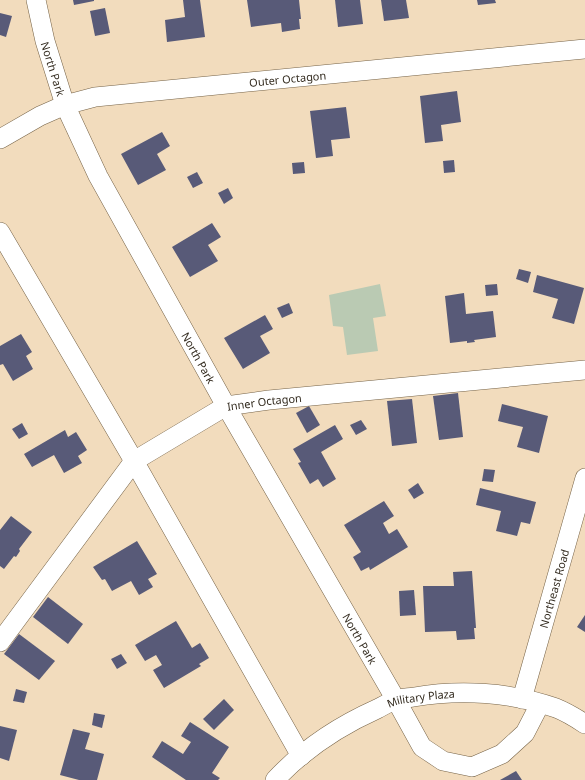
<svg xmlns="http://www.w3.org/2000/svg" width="585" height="780" font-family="'Noto Sans',sans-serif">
  <rect width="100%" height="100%" fill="#f2dcbd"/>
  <!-- green -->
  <path fill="#bacab3" d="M380 284 386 316 373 318 378 351 347 355 343 327 333 326 329 295Z"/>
  <!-- building -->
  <g fill="#585a78">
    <path d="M73 0H94V1L74 5Z"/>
    <path d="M183 0H200L205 37 167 42 165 20 185 17Z"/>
    <path d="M247 0H299L301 19H299L300 29 282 32 281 23 251 27Z"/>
    <path d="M335 0H360L363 24 338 27Z"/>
    <path d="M381 0H406L409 18 384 21Z"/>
    <path d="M477 0H495L496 3 478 5Z"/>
    <path d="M105 8 110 33 95 36 90 11Z"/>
    <path d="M0 13 12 16 6 37 0 35Z"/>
    <path d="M457 91 461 122 441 125 443 141 425 143 420 96Z"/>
    <path d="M346 107 350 138 331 140 333 156 316 158 310 111Z"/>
    <path d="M162 132 170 146 157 154 166 170 138 185 121 154Z"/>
    <path d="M454 160 455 172 444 173 443 161Z"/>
    <path d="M304 162 305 173 293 174 292 163Z"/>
    <path d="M197 172 203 183 193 188 187 177Z"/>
    <path d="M228 188 233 198 224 204 218 193Z"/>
    <path d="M212 223 221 237 208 245 218 261 190 277 172 247Z"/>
    <path d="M519 269 531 272 528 283 516 279Z"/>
    <path d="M537 275 584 288 574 324 552 318 558 299 533 292Z"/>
    <path d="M497 284 498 295 486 296 485 285Z"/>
    <path d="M464 293 466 314 493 311 496 337 474 340 475 342 467 343V341L450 343 445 296Z"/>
    <path d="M289 303 293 313 282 318 277 308Z"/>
    <path d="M265 315 273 329 260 336 270 353 243 369 224 338Z"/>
    <path d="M21 334 32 352 26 356 33 369 13 381 3 364 0 365V346Z"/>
    <path d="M458 393 463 437 439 440 433 396Z"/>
    <path d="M412 399 417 443 392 446 387 401Z"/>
    <path d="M502 404 548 416 539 453 517 447 523 427 498 421Z"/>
    <path d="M309 406 320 425 307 433 296 413Z"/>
    <path d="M361 420 367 429 356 435 350 425Z"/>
    <path d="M22 423 28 434 19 439 12 429Z"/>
    <path d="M335 425 343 439 321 452 336 479 323 487 318 479 310 484 298 463 301 462 293 449Z"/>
    <path d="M65 430 68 437 76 432 87 450 78 456 82 463 64 473 54 455 32 467 24 454Z"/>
    <path d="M484 469 495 470 493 482 482 481Z"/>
    <path d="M418 483 424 493 414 499 408 490Z"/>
    <path d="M480 488 536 502 530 524 521 522 517 536 496 531 501 511 476 505Z"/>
    <path d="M384 501 394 516 383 523 389 534 397 529 408 547 370 570 369 567 361 571 353 557 361 552 344 525Z"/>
    <path d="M11 516 32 532 19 549 20 551 16 557 14 556 4 569 0 566V530Z"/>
    <path d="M137 541 157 574 148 579 153 587 139 595 131 581 112 591 105 579 102 580 93 567Z"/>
    <path d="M472 571 476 628H474L475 639 457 640 456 631 425 632 423 586H454L453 572Z"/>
    <path d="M414 590 416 615 400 616 399 591Z"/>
    <path d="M48 597 83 624 68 644 33 617Z"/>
    <path d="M585 615V632L577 627Z"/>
    <path d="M176 621 192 648 200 643 209 658 199 664 201 666 164 688 153 670 162 665 156 655 145 661 135 645Z"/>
    <path d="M19 634 55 661 39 680 4 654Z"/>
    <path d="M121 654 127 663 117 669 111 659Z"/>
    <path d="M16 689 27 692 24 703 13 701Z"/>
    <path d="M224 699 234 710 214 730 203 719Z"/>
    <path d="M94 713 105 715 102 728 92 725Z"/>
    <path d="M190 722 229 747 212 773 220 778 218 780H186L152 757 162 741 183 754 191 742 181 736Z"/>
    <path d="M0 726 17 730 9 761 0 758Z"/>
    <path d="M73 729 90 733 85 749 104 754 97 780H79L60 775Z"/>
    <path d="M516 771 522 780H500Z"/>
  </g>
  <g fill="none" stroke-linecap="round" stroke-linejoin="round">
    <!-- minor casing -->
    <g stroke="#766347" stroke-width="20">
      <g id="minor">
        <path id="s1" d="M36 0 45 41 65 105 98 176 226 406 396 700 422 747 443 761 472 767 502 754 525 733 540 704"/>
        <path id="s2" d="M0 139 40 116 65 105 95 97 585 49"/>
        <path d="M0 232 134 461 301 756"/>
        <path id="s3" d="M0 642 134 461 226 406 269 400 585 370"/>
        <path id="s4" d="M522 699 585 478"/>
        <path id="s5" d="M275 780C303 750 339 726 377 709 383 706 389 702 396 700 402 698 408 698 414 697 460 689 511 692 556 708 566 712 576 718 585 724"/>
      </g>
    </g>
    <!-- minor -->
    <use href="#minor" stroke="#fff" stroke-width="19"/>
  </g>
  <g text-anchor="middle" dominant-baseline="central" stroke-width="4" stroke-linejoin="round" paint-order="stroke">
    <!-- street labels -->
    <g font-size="11" fill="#342c20" stroke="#ffe9ca">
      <text stroke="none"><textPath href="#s1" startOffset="71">North Park</textPath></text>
      <text stroke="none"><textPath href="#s2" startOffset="298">Outer Octagon</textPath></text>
      <text stroke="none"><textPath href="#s1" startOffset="395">North Park</textPath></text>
      <text stroke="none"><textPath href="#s3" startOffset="371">Inner Octagon</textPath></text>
      <text stroke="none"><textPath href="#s4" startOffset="115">Northeast Road</textPath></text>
      <text stroke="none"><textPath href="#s1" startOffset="719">North Park</textPath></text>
      <text stroke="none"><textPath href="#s5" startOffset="171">Military Plaza</textPath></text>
    </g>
  </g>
</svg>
